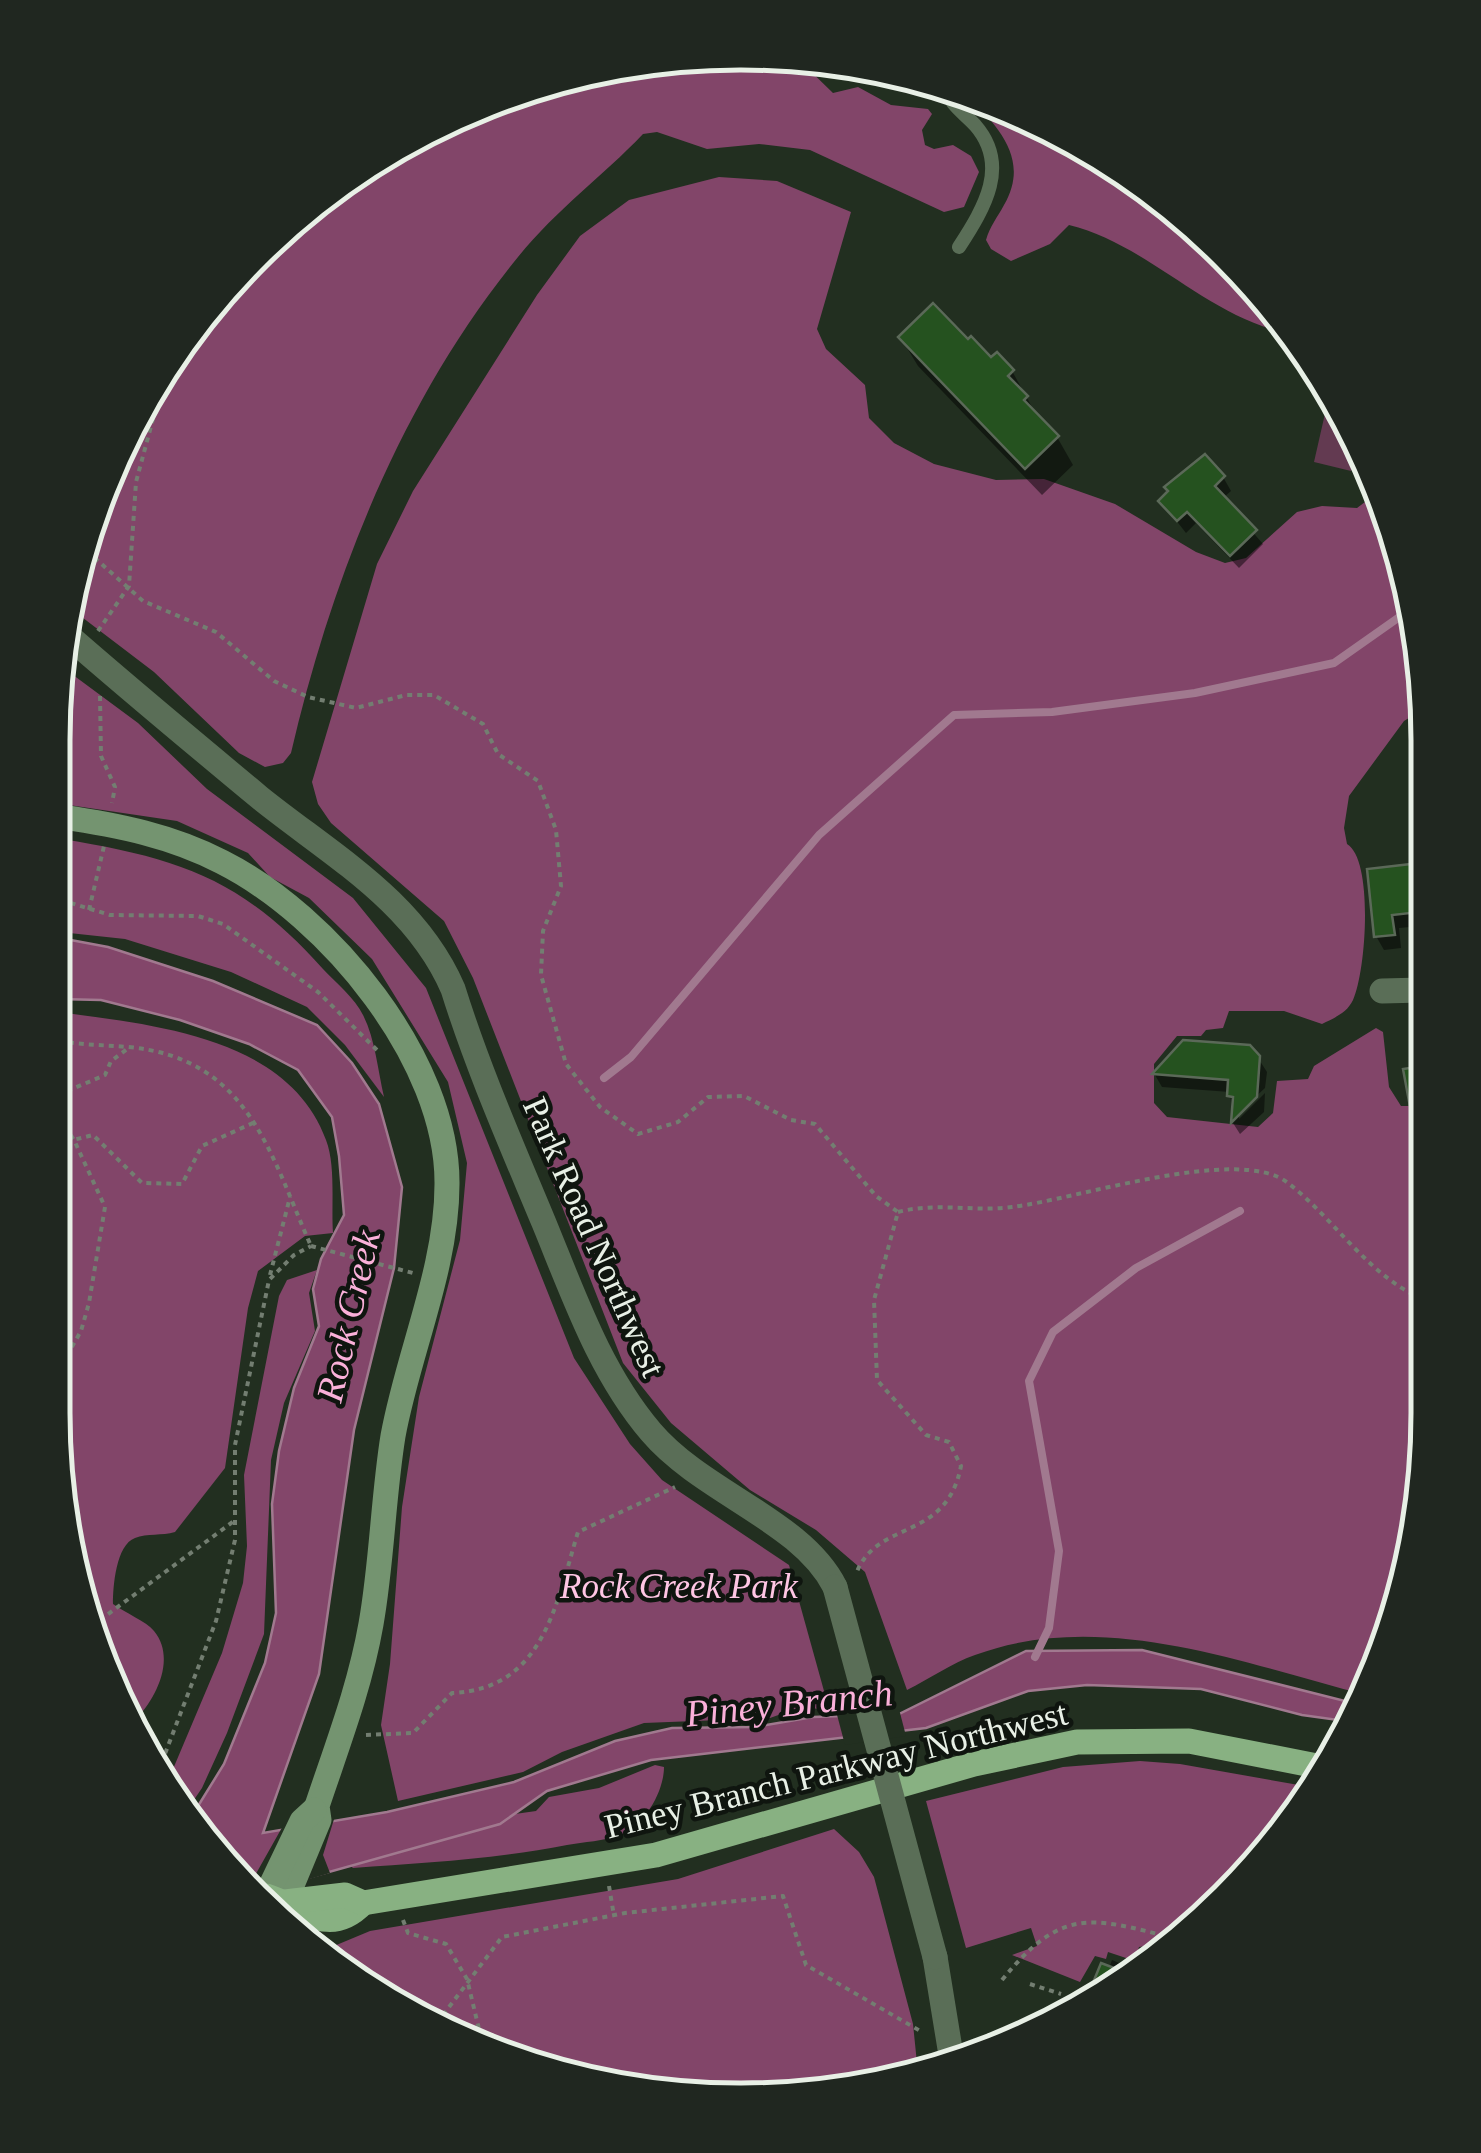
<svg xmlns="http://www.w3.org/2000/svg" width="1481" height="2153" font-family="'Times New Roman',serif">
  <rect width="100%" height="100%" fill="#222f20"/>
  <!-- green -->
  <path fill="#633a51" d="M1329 396 1359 440 1351 471 1314 462Z"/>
  <!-- forest -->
  <g fill="#824569">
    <path d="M741 53 797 58 833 93 858 87 891 105 928 109 932 114 922 130 925 145 934 149 953 145 971 156 979 172 964 207 944 212 810 150 759 144 707 149 657 132 643 134C602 177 556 210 518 257 402 399 332 577 291 753L283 763 265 767 239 753 154 672 66 605 144 397 254 254 359 168 478 105 607 66Z"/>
    <path d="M966 94 1004 105 1078 145 1124 183 1170 207 1227 254 1283 332C1204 314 1147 244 1069 225L1050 244 1011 261 991 249 986 240C990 226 997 218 1004 205 1031 158 997 126 966 94Z"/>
    <path d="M719 177 777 181 851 212 817 329 826 349 865 385 869 418 894 443 934 464 996 480 1044 479 1115 504 1196 552 1225 563 1246 558 1297 512 1322 506 1357 508 1369 499 1373 482 1415 607 1417 713 1404 721 1349 796 1344 828 1347 844C1374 860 1366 972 1353 1000 1347 1013 1334 1018 1322 1024L1284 1011H1229L1223 1028 1206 1030 1201 1036H1177L1154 1064V1103L1167 1117 1258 1127 1273 1113 1277 1081 1308 1079 1314 1066 1376 1028 1383 1032 1389 1087 1401 1106H1424L1428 1413 1415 1547 1376 1676 1366 1695C1242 1663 1102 1608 975 1655 952 1663 929 1679 907 1690L865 1572 816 1530 750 1490 671 1423 623 1363 473 978 444 921 331 823 318 804 312 782 377 564 413 491 537 295 580 236 629 200Z"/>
    <path d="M65 669 138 723 207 789 353 898 426 988 574 1358 630 1444 662 1480 789 1565 829 1709 798 1708 770 1718 644 1723 562 1752 523 1772 398 1801 381 1725 390 1664 402 1507 419 1397 460 1240 467 1163 448 1082 372 959 309 898 270 877 248 853 177 821 62 804Z"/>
    <path d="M62 839C178 858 242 878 323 969 335 982 355 998 363 1015 375 1038 378 1071 384 1097L345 1045 307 1007 231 972 125 939 60 932Z"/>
    <path d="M59 1012C152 1025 288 1036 326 1140 336 1166 331 1205 333 1233L305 1236 258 1271 248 1308 225 1468 175 1532C162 1536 147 1533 135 1538 116 1545 113 1586 113 1604 125 1613 146 1621 154 1631 177 1659 155 1700 135 1720L76 1591 53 1413Z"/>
    <path d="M317 1270 309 1293 315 1331 284 1403 271 1460 264 1634 227 1733 202 1788 185 1813 165 1788 222 1653 243 1583 247 1546 244 1475 279 1296 287 1280Z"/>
    <path d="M1140 1761 1180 1764 1316 1788 1227 1899 1165 1943 1139 1947 1135 1961 1108 1952 1106 1959 1095 1956 1080 1982 1012 1955 1037 1946 1031 1928 966 1948 926 1801 1063 1767Z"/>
    <path d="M655 1765 664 1767C664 1792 644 1826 620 1835 604 1841 584 1842 567 1845 497 1859 424 1863 353 1868L342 1858 488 1818 536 1811 549 1797 599 1788Z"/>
    <path d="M834 1829 859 1852 874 1877 913 2024 918 2073 874 2087 651 2095 477 2048 322 1951 370 1931 678 1879Z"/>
  </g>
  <!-- water -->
  <path fill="#83466a" stroke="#a1798f" stroke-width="2.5" d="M60 938 108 947 213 981 317 1025 352 1063 379 1104 402 1187 394 1268 354 1430 319 1674 263 1833 387 1812 514 1782 615 1741 672 1728 754 1727 813 1717 899 1714 1026 1651 1142 1650 1361 1705 1352 1722 1302 1715 1201 1689 1087 1685 1028 1691 926 1728 651 1760 547 1791 500 1824 254 1893 190 1819 224 1764 265 1663 276 1613 272 1504 279 1451 294 1388 319 1326 313 1289 321 1259 344 1215 339 1156 332 1117 298 1070 249 1044 180 1020 101 1000 59 999Z"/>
  <!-- pier -->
  <g fill="#222f20">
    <path d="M899 1709 906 1736 845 1745 836 1711Z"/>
    <path d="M335 1816 323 1855 330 1873 256 1895 249 1886 284 1824Z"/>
  </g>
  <!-- shadow -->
  <g fill="#0007">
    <path d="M901 338 991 361 1012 371 1037 416 1057 437 1073 465 1042 495 918 366Z"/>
    <path d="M1223 477 1231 491 1223 498 1263 544 1239 568 1196 523 1186 533 1161 501Z"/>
    <path d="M1414 738H1418V765L1409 757Z"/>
    <path d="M1420 866 1421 926 1399 928 1401 948 1384 950 1376 936Z"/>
    <path d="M1184 1043 1258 1058 1267 1072 1265 1088 1239 1112V1119L1265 1093 1264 1112 1240 1134 1233 1123 1230 1092 1162 1087 1155 1075Z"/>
    <path d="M1112 1960 1131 1968 1091 1997 1102 1966 1109 1968Z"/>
  </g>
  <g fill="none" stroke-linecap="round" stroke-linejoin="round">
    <!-- stream -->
    <g stroke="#a1798f" stroke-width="8">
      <path d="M604 1078 631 1057 819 835 954 715 1052 712 1195 693 1334 663 1415 606"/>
      <path d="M1035 1657 1049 1628 1059 1551 1029 1381 1053 1332 1136 1268 1240 1211"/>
    </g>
  </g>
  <!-- building -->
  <g fill="#25521f" stroke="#5b6958" stroke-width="2.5">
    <path d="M933 303 968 339 971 336 991 357 997 352 1014 370 1008 376 1028 396 1024 400 1059 436 1025 469 898 337Z"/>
    <path d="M1205 454 1225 476 1215 486 1257 530 1230 556 1187 512 1177 521 1158 501 1168 491 1164 487Z"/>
    <path d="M1420 863V912L1392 915 1395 935 1374 937 1367 869Z"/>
    <path d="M1183 1040 1250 1045 1260 1056 1257 1097 1231 1123 1233 1097 1227 1096 1228 1080 1152 1074Z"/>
    <path d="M1423 1066 1424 1122 1413 1123 1403 1069Z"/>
    <path d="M1101 1963 1125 1972 1086 2000Z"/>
  </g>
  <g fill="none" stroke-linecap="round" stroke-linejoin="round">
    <!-- path -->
    <g stroke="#737e71" stroke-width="4" stroke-dasharray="5 5" stroke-linecap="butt">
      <path d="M87 551 143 601 216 632 274 681 308 697 356 708 406 695H434L483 724 498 754 538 781 556 830 561 886 543 931 541 975 566 1064 600 1107 638 1134 678 1122 708 1097 744 1096 791 1120 815 1124 876 1196 898 1212 874 1300 877 1380 926 1435 949 1442 961 1466C946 1543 877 1518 856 1574"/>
      <path d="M98 631 129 586 136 482 167 367"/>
      <path d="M100 696 101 756 115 787 112 803"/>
      <path d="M61 900 110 915 198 916 223 924 318 992 380 1053"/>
      <path d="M89 910 104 846"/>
      <path d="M59 1041C82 1045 105 1045 128 1047 249 1058 270 1154 311 1246"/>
      <path d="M58 1095 105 1075 111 1061 130 1047"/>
      <path d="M57 1144 93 1135 142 1183 182 1184 202 1146 253 1123"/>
      <path d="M56 1180 60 1174 57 1162"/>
      <path d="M898 1212C937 1202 973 1212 1012 1207 1074 1200 1239 1144 1288 1183 1335 1219 1369 1278 1427 1301"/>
      <path d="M311 1246 413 1273"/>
      <path d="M270 1275 290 1197"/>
      <path d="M53 1413 57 1373 81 1331 89 1303 105 1207 74 1140 57 1114"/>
      <path d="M92 1626 234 1521"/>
      <path d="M366 1735 413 1733 452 1693C544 1689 556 1604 578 1532L675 1487"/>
      <path d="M158 1772 216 1621 235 1540V1445L269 1280 294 1255 311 1246"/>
      <path d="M609 1886 614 1916"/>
      <path d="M403 1920 408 1933 446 1944 467 1979 484 2050"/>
      <path d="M1002 1980C1061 1908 1089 1916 1173 1938"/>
      <path d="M1030 1984 1061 1994"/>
      <path d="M437 2023 502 1937 625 1913 783 1896 806 1965 922 2032"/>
    </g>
    <!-- service -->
    <path stroke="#5a6e57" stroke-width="14" d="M946 88C950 105 963 112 975 125 1010 165 985 207 959 247"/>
    <!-- minor -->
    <path stroke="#5a6e57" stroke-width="25" d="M1382 991 1422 990"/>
    <!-- tertiary -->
    <g stroke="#5a6e57" stroke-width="25">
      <path d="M65 633C129 689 194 743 259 797 331 855 415 901 453 989 478 1069 512 1146 544 1223 574 1296 600 1372 651 1432 703 1493 802 1521 835 1587"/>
      <path d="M935 1957 952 2061"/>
    </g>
    <!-- secondary -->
    <g stroke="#749470" stroke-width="25">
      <path d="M62 817C118 825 172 836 222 862 329 916 448 1060 447 1184 447 1269 408 1353 393 1436 383 1498 382 1562 371 1624 360 1687 337 1746 317 1806L319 1820 285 1902"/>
      <path d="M266 1896 302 1821 314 1810"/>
    </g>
    <!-- primary -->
    <g stroke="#88b182" stroke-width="25">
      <path d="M263 1902 266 1896C303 1908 329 1938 363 1903"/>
      <path d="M285 1902 345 1895 363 1903 656 1855 974 1764 1077 1742 1189 1741 1327 1768"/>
    </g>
    <!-- tertiary-bridge -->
    <path stroke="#5a6e57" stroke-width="25" d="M835 1587 935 1957"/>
  </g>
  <g text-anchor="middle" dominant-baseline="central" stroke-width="9" stroke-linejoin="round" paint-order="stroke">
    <!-- street labels -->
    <g font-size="35" fill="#e8f0e6" stroke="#0f150f">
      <text transform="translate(594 1237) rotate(66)">Park Road Northwest</text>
      <text transform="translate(836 1770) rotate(-14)">Piney Branch Parkway Northwest</text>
    </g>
    <!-- park labels -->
    <g font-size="35" font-style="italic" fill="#ffc6e4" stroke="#0f150f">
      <text x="679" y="1586">Rock Creek Park</text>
    </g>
    <!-- water labels -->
    <g font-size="38" font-style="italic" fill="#fab0d9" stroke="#0f150f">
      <text transform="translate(348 1316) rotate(-77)">Rock Creek</text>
      <text transform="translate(789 1703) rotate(-6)">Piney Branch</text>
    </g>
  </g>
  <!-- crop -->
  <path d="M0 0H1481V2153H0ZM740 70H741A670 670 0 0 1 1411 740V1413A670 670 0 0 1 741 2083H740A670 670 0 0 1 70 1413V740A670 670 0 0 1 740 70Z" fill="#202720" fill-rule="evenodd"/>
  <path fill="none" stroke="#e8f0e6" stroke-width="5" d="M740 70H741A670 670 0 0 1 1411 740V1413A670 670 0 0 1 741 2083H740A670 670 0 0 1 70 1413V740A670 670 0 0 1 740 70Z"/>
</svg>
